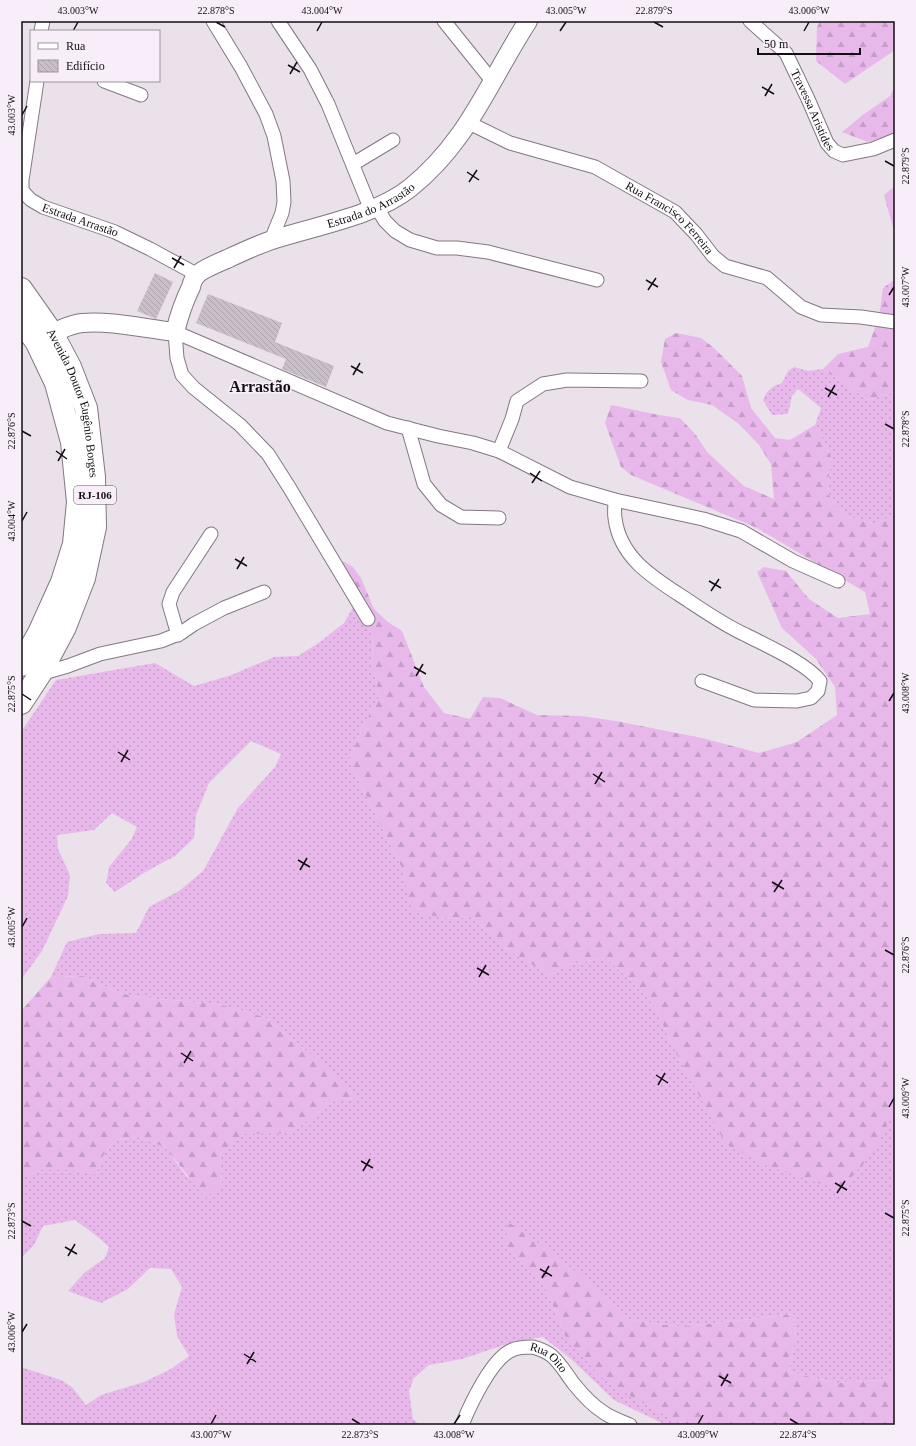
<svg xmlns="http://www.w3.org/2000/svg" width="916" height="1446" font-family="'Times New Roman',serif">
  <defs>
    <pattern id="grass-dots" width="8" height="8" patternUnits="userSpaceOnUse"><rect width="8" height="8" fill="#e8b8ea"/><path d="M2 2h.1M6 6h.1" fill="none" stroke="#c69dc8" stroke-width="1.8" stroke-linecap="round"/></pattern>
    <pattern id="forest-firs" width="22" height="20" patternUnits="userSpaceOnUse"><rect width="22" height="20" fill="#e8b8ea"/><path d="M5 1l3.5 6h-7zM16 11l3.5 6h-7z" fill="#c69dc8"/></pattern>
    <pattern id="building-back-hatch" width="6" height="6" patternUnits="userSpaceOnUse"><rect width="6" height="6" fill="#c9bfc9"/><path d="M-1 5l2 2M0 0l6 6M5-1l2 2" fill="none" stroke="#aca3ac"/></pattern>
  </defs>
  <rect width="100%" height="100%" fill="#ebe1eb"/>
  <!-- grass -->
  <g fill="url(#grass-dots)">
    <path d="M794 367 808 371 823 369 868 400 895 392V513L877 524 848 517 827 493 831 456 815 425 821 408 798 389 792 396 788 414 772 415 763 400C767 390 772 386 782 383L788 371Z"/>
    <path d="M357 601 373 638 372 661 379 698 363 726 349 761 402 868 413 912 451 919 471 917 506 949 550 975 570 964 606 958 632 982 653 1004 680 1061 893 1113 895 1112V1368L881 1380 837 1383 789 1372 795 1339 794 1314 681 1327 630 1320 596 1288 505 1246 545 1287 565 1336 635 1399 683 1424 666 1425 614 1400 571 1359 543 1337 513 1342 462 1359 429 1365 414 1378 409 1391 413 1419 420 1425H21V1369L24 1368 61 1380 72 1387 86 1405 101 1395 144 1382 171 1369 189 1356 177 1336 174 1314 182 1287 171 1269 150 1268 128 1289 101 1303 68 1291 84 1273 105 1258 109 1247 98 1237 75 1220 43 1226 34 1245 21 1258V1179L40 1170H73L96 1174 104 1154 115 1140 140 1137 166 1148 187 1177 222 1185 220 1154 243 1133H290L337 1099 358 1098 301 1046 264 1017 218 1004 134 997 110 989 83 976 51 977 67 942 99 934 136 933 149 907 179 891 203 871 238 808 275 767 281 754 251 741 209 783 196 815 194 838 175 856 147 871 115 892 106 883 109 867 131 840 137 827 112 813 94 830 57 835 58 849 70 875 68 896 42 951 21 980V732L56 680 155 663 194 686 229 676 274 657 298 656 320 642 344 623Z"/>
  </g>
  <!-- forest -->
  <g fill="url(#forest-firs)">
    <path d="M820 21H895V50L845 84 816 61 817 27Z"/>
    <path d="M895 86V134L868 142 842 132 864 114 890 96Z"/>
    <path d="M895 186V235L884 195Z"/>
    <path d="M895 279V392L868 400 823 369 838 354 868 347 879 317 883 288Z"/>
    <path d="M676 333 701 338 714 348 742 376 751 408 775 438 790 440 815 425 831 456 827 493 848 517 877 524 895 513V1112L893 1113 874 1152 840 1190 767 1166 726 1144 680 1061 653 1004 632 982 606 958 570 964 550 975 506 949 471 917 451 919 412 912 402 868 349 761 363 726 379 698 372 661 373 638 357 601 344 575 343 561 353 567 361 578 374 609 388 622 402 631 424 687 444 713 470 719 483 697 500 698 537 715 581 716 616 721 702 738 759 753 797 742 837 715 835 687 816 659 782 628 757 572 764 567 786 571 809 599 838 618 870 614 865 592 757 528 631 475 621 467 605 423 611 405 659 415 680 418 696 435 707 452 744 486 774 499 771 464 759 445 739 424 712 405 688 400 671 390 661 362 665 339Z"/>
    <path d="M83 976 110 989 134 997 218 1004 264 1017 301 1046 359 1098 337 1099 290 1133 243 1134 220 1154 222 1185 205 1198 166 1148 140 1137 115 1140 104 1154 96 1174 73 1170H40L21 1179V1011L51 977Z"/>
    <path d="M508 1222 553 1253 596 1288 630 1320 681 1327 794 1314 795 1339 789 1372 837 1383 881 1380 895 1368V1425L683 1424 635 1399 599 1376 565 1336 545 1287 505 1246Z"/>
  </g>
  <!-- building -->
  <g fill="url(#building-back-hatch)">
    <path d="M155 273 173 282 156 319 137 311Z"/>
    <path d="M208 294 282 323 275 342 334 366 326 387 282 369 286 359 196 323Z"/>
  </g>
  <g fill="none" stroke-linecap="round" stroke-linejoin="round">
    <!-- street casing -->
    <g stroke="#817882" stroke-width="15">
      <g id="street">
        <path d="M213 21 241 67 266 114 274 136 283 181 284 202 282 213 271 240"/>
        <path d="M278 21 310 69 328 104 371 210"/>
        <path d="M444 21 493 82"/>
        <path id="s1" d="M750 21 786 53 808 99 827 143 834 151 843 155 873 149 895 140"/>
        <path d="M41 31 43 21"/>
        <path id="s2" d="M37 81 22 180V190L26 195 31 200 43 207 115 232 150 249 196 274"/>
        <path d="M104 81 141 95"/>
        <path id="s3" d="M469 123 510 143 595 167 675 212 696 234 713 256 725 266 767 278 801 307 821 315 861 317 895 322"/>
        <path d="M353 164 393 140"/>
        <path d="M377 208 385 221 395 231 410 240 437 248H457L488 252 597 280"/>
        <path d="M408 428 424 484 441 505 461 517 499 518"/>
        <path d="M499 451 512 419 517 401 543 384 567 380 641 381"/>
        <path d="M615 500C615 506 614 512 615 518 620 560 657 580 689 601 707 613 726 626 746 635 767 646 806 663 820 681L818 691 811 698 797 701 754 700 702 681"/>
        <path d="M368 619 289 487 268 454 240 425 194 388 182 375 177 358 175 332 387 423 438 436 473 443 499 451 570 487 615 500 703 519 741 531 793 561 838 581"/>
        <path d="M178 635 169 604 173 592 211 534"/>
        <path d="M40 674 68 666 100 654 161 641 181 633 194 624 224 608 264 592"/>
        <path id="s4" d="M462 1425C470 1405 492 1358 512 1350 518 1347 526 1347 533 1347 540 1349 546 1351 552 1356 561 1364 567 1375 574 1384 582 1394 592 1405 603 1412 611 1418 621 1421 630 1425"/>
      </g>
    </g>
    <!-- secondary casing -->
    <g stroke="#817882" stroke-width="20">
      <g id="secondary">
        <path id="s5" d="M52 333C62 329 71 324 82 323 109 320 147 329 175 332 179 316 184 301 191 287 192 283 193 279 196 276 200 270 220 262 227 259 242 252 257 245 272 240 315 226 375 216 410 188 468 142 489 81 528 21"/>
      </g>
    </g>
    <!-- highway casing -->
    <g stroke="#817882" stroke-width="24">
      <g id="highway">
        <path id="s6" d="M21 289 52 333 70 367 86 408 94 477 95 527 84 578 65 627 40 674 21 703"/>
        <path d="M21 320 37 343 56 383 72 442 78 502 74 544 62 582 39 633 21 665"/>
      </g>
    </g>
    <!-- street -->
    <use href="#street" stroke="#fff" stroke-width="13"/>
    <!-- secondary -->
    <use href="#secondary" stroke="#fff" stroke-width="18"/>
    <!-- highway -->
    <use href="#highway" stroke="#fff" stroke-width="22"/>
  </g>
  <!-- ticks -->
  <path fill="none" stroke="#120e12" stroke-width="1.5" d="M216 22 225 27M654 22 663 27M73 31 78 22M317 31 322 22M560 31 566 22M804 31 809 22M288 65 300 72M290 74 297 62M762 87 774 94M765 96 772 84M22 115 27 106M885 161 894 166M467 172 479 180M469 182 477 170M172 258 184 265M174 268 181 256M646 280 658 287M648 290 656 278M889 295 894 287M351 366 363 373M353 375 360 363M825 388 837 395M828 397 835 385M885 424 894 429M22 431 31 436M56 451 67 459M58 461 65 449M530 473 542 481M532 483 540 471M22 521 27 512M235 559 247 566M237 569 244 557M709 581 721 588M711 591 719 579M414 667 426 674M416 676 423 664M22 694 31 700M889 701 894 693M118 752 130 760M121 762 128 750M593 774 605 782M595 784 602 772M298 860 310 867M300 870 307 858M772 882 784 889M774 892 782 880M22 927 27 918M885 950 894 955M477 968 489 975M479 977 486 965M181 1053 193 1061M184 1063 191 1051M656 1075 668 1083M658 1085 665 1073M889 1107 894 1098M361 1161 373 1168M363 1171 370 1159M835 1183 847 1190M837 1193 845 1181M885 1213 894 1218M22 1221 31 1226M65 1247 77 1254M68 1256 75 1244M540 1269 552 1276M542 1278 549 1266M22 1332 27 1324M244 1354 256 1362M247 1364 254 1352M719 1376 731 1383M721 1386 728 1374M352 1419 360 1424M790 1419 798 1424M211 1424 216 1415M454 1424 460 1415M698 1424 703 1415"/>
  <g text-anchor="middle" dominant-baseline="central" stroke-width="3.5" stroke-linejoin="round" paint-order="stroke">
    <!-- shield labels -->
    <rect fill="#f8eef9" stroke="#575157" stroke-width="1" x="74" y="486" width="42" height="18" rx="3"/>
    <g font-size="11" font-weight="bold" fill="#120e12">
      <text x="95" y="495">RJ-106</text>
    </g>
    <!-- street labels -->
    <g font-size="12" fill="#120e12" stroke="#f8eef9">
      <text stroke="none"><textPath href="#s1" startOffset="111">Travessa Aristides</textPath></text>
      <text stroke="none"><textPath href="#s5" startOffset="375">Estrada do Arrastão</textPath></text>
      <text stroke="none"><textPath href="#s3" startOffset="225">Rua Francisco Ferreira</textPath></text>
      <text stroke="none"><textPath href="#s2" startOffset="177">Estrada Arrastão</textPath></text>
      <text stroke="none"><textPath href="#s6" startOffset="128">Avenida Doutor Eugênio Borges</textPath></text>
      <text stroke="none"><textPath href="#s4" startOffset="132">Rua Oito</textPath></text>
    </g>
    <!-- district labels -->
    <g font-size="16" font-weight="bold" fill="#120e12" stroke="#f8eef9">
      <text x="260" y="386">Arrastão</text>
    </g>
  </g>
  <!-- border -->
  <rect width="916" height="1446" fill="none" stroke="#f8eef9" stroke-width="44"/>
  <!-- legend -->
  <rect x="30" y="30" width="130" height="52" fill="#f8eef9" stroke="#9c949d"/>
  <rect x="38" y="43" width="20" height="6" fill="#ffffff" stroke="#9c949d"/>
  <text x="66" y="50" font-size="12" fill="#120e12">Rua</text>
  <rect x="38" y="60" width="20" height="12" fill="url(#building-back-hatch)" stroke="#9c949d"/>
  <text x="66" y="70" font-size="12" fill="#120e12">Edifício</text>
  <!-- scale -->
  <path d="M758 48v6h102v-6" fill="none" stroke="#120e12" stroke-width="2"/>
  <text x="764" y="48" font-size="12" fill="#120e12" stroke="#f8eef9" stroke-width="3" paint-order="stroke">50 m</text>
  <rect x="22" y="22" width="872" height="1402" fill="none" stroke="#120e12" stroke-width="1.5"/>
  <g font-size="10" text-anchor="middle" fill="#120e12">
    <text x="78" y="14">43.003°W</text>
    <text x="216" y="14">22.878°S</text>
    <text x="322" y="14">43.004°W</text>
    <text x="566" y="14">43.005°W</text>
    <text x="654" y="14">22.879°S</text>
    <text x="809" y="14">43.006°W</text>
    <text transform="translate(11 115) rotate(-90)" y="4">43.003°W</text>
    <text transform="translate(905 166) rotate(-90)" y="4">22.879°S</text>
    <text transform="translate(905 287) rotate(-90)" y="4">43.007°W</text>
    <text transform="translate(905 429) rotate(-90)" y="4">22.878°S</text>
    <text transform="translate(11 431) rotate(-90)" y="4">22.876°S</text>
    <text transform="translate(11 521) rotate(-90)" y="4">43.004°W</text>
    <text transform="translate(905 693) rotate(-90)" y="4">43.008°W</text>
    <text transform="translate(11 694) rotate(-90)" y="4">22.875°S</text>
    <text transform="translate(11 927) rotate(-90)" y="4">43.005°W</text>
    <text transform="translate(905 955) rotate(-90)" y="4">22.876°S</text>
    <text transform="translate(905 1098) rotate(-90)" y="4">43.009°W</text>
    <text transform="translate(905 1218) rotate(-90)" y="4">22.875°S</text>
    <text transform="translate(11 1221) rotate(-90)" y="4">22.873°S</text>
    <text transform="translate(11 1332) rotate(-90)" y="4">43.006°W</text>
    <text x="211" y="1438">43.007°W</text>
    <text x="360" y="1438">22.873°S</text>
    <text x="454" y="1438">43.008°W</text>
    <text x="698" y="1438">43.009°W</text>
    <text x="798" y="1438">22.874°S</text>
  </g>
</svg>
